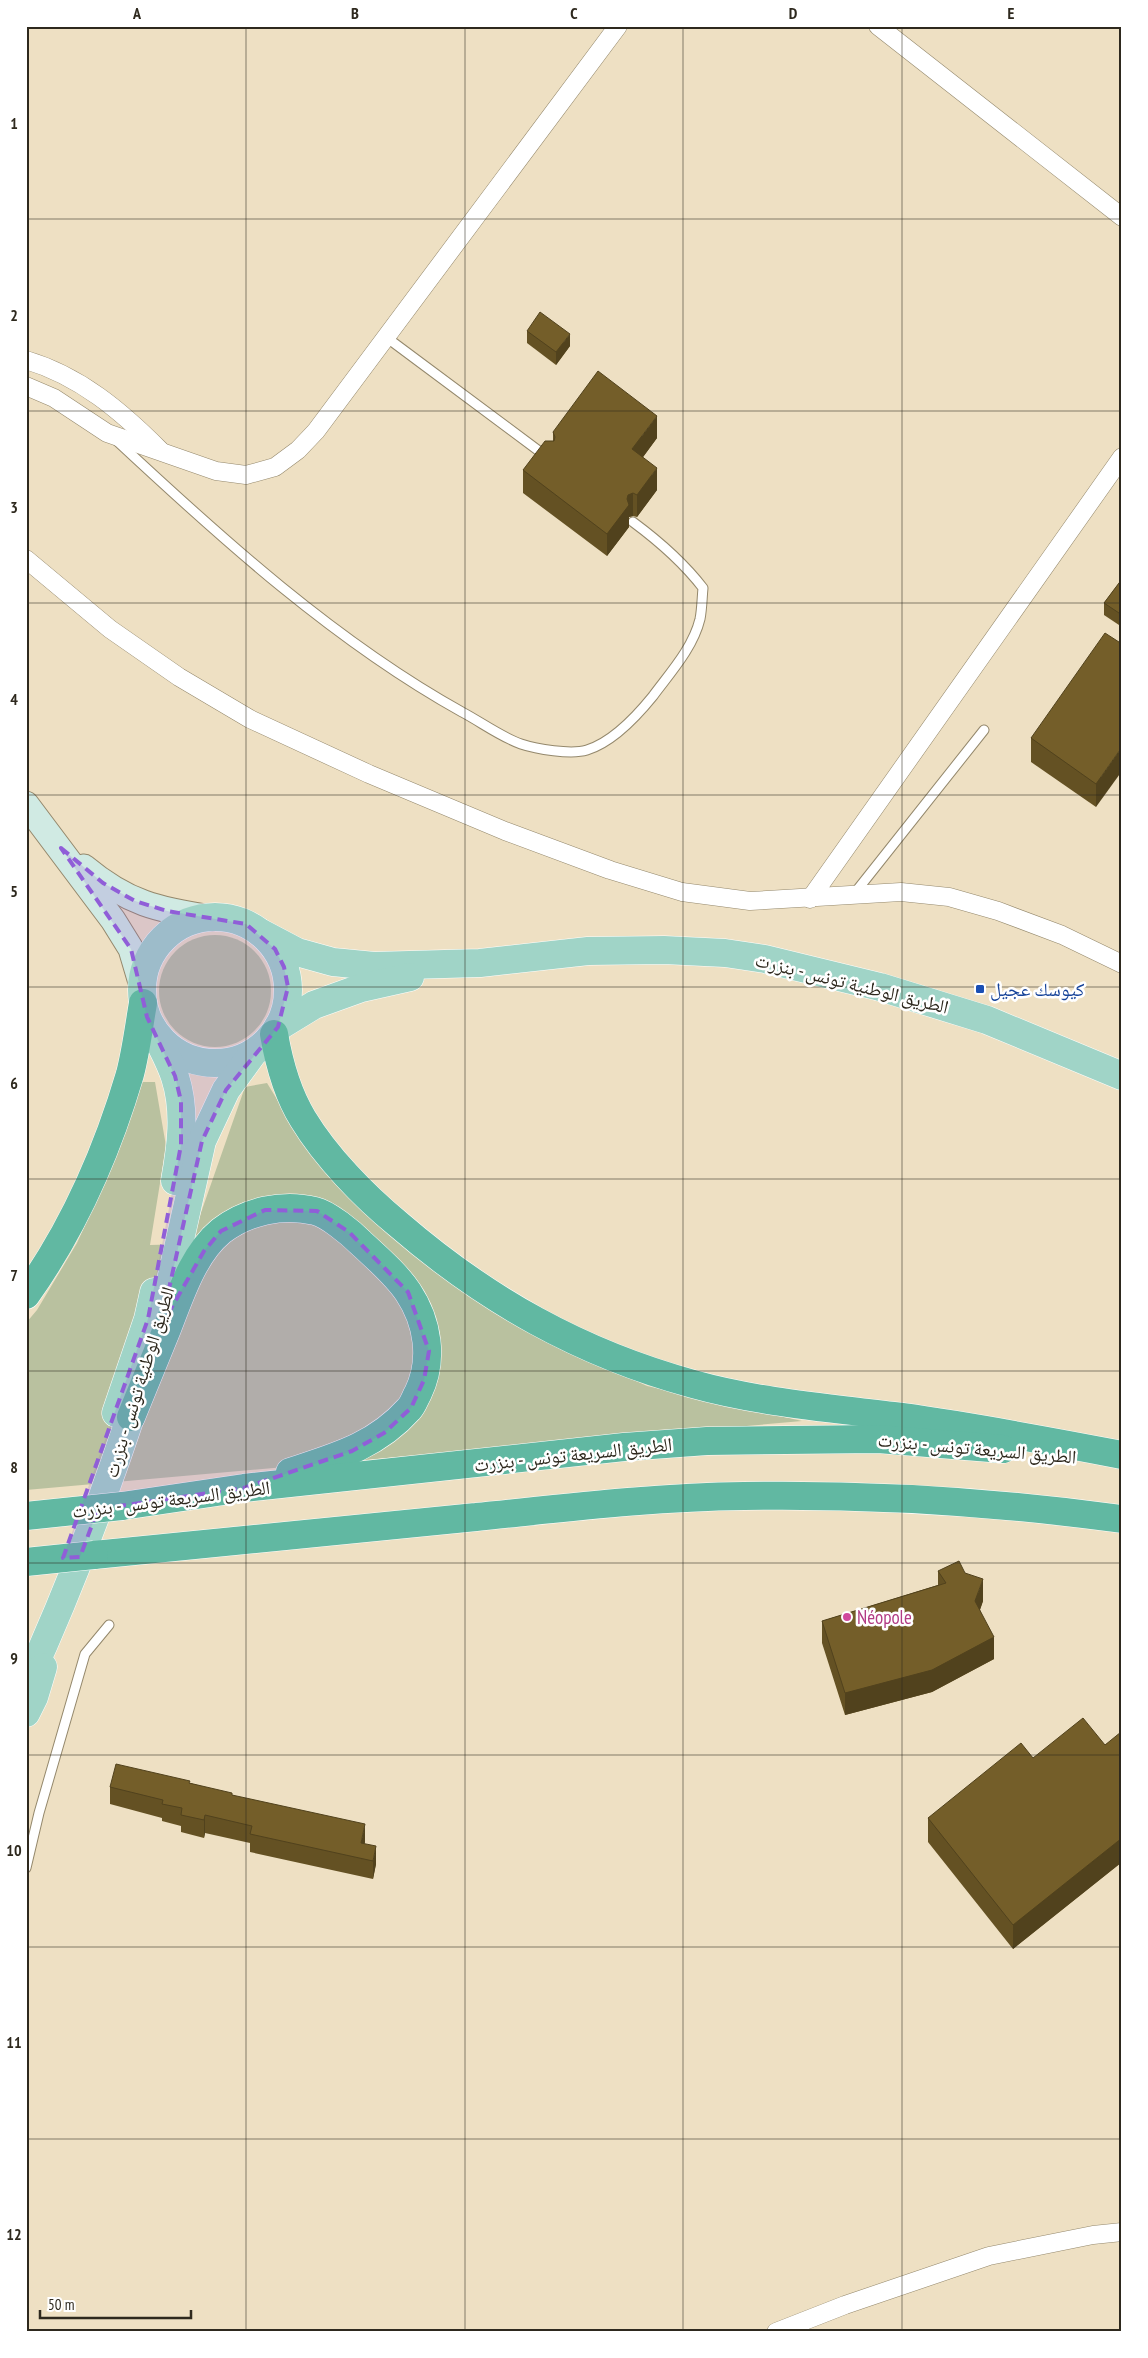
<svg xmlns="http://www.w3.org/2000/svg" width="1148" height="2358" font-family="'PT Sans Narrow','Noto Naskh Arabic',sans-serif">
  <rect width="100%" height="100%" fill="#eee0c3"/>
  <!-- green -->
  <g fill="#b9c19f">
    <circle cx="215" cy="991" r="56"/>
    <path d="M139 1082H155L166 1146 150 1245 190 1244 245 1087 267 1083 289 1119 520 1327 647 1386 802 1421 26 1490V1323L37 1310 77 1243 119 1150Z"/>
  </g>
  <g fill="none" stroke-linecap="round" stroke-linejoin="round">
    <!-- service casing -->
    <g stroke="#94886c" stroke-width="11">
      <g id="service">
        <path d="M386 337 547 457"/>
        <path d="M117 441C222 539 336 642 462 712 481 722 501 737 521 744 536 749 571 755 587 750 613 742 636 717 653 696 670 673 693 648 700 619 702 609 702 598 703 588 683 562 660 542 633 522"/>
        <path d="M854 894 984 730"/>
        <path d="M26 1868 39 1813 85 1654 109 1625"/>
      </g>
    </g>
    <!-- minor casing -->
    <g stroke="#94886c" stroke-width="19">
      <g id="minor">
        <path d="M878 26 1122 217"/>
        <path d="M26 360C80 376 121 411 160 450"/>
        <path d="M26 386 54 398 107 433 216 471 246 475 275 467 298 450 316 431 618 26"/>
        <path d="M26 559 110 629 179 677 250 719 369 774 505 831 610 870 682 892 750 901 901 892 949 897 998 911 1062 935 1122 964"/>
        <path d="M810 899 1122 457"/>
        <path d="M776 2332 845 2305 989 2256 1093 2235 1122 2232"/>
      </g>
    </g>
    <!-- secondary casing -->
    <g stroke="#94886c" stroke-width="27">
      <g id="secondary">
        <path d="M26 804 113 920 131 949 142 986"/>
        <path d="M84 867C127 903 158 910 212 918"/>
      </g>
    </g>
    <!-- primary casing -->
    <g stroke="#fff" stroke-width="29">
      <g id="primary">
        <circle cx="215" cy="990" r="73"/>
        <path d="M261 933 297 952 333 962 374 966 480 963 588 951 664 950 725 953 765 959 880 987 987 1020 1122 1076"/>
        <path d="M278 1027 314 1005 361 988 410 977"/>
        <path d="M154 1031C161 1046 170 1061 175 1077 186 1111 181 1147 175 1181"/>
        <path d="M162 1320 202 1141 226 1090 253 1053"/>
        <path d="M116 1413 148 1319 154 1292"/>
        <path d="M26 1684C70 1589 106 1492 138 1394"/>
        <path d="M26 1713 34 1697 43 1667"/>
      </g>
    </g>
    <!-- motorway casing -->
    <g stroke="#fff" stroke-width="29">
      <g id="motorway">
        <path d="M274 1034C279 1063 287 1093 303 1119 326 1157 364 1196 398 1224 486 1300 580 1353 693 1384 761 1403 832 1408 902 1417 976 1427 1049 1441 1122 1455"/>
        <path d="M26 1295C73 1229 107 1152 130 1074 136 1051 139 1026 143 1003"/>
        <path d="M131 1417C143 1388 155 1359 167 1329 180 1296 193 1254 221 1231 247 1211 283 1203 315 1211 328 1214 351 1233 361 1243 377 1258 396 1274 408 1292 428 1322 434 1360 418 1393 415 1398 413 1405 409 1409 376 1446 336 1457 290 1472"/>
        <path d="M122 1506 244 1488 624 1447 707 1441 878 1439 1003 1449"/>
        <path d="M94 1555C222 1543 349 1530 476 1517 565 1508 655 1497 744 1496 870 1494 997 1502 1122 1519"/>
      </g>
    </g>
    <!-- service -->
    <use href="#service" stroke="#fff" stroke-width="9"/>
    <!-- minor -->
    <use href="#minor" stroke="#fff" stroke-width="18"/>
    <!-- secondary -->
    <use href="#secondary" stroke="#d0eae3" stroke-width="25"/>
    <!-- primary -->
    <use href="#primary" stroke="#a0d4c7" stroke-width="28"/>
    <!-- motorway -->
    <use href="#motorway" stroke="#61b8a2" stroke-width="28"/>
    <!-- motorway-bridge casing -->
    <g stroke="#fff" stroke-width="29" stroke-linecap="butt">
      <g id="motorway-bridge">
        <path d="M26 1516 122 1506"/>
        <path d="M26 1562 94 1555"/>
      </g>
    </g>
    <!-- motorway-bridge -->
    <use href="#motorway-bridge" stroke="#61b8a2" stroke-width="28"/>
  </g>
  <!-- wall -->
  <g fill="#645123">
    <path d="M527 331 570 346 556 365 527 343Z"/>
    <path d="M553 432 657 438 643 457 657 490 637 517 633 516 629 517V527L607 556 523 493V470L553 441Z"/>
    <path d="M1122 579V627L1104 615V603Z"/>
    <path d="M1122 644 1096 807 1031 762V738Z"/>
    <path d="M938 1571 965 1573 983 1601 980 1610 994 1659 932 1692 845 1715 822 1643V1621L938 1585Z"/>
    <path d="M1122 1733V1862L1013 1949 928 1842V1818L1033 1758 1105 1745Z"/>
    <path d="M190 1783 232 1795 365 1842 364 1844 376 1864 373 1879 250 1852V1843L205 1833 204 1838 181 1832V1826L162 1821V1818L110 1804V1787Z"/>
  </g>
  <!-- shaded-wall -->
  <g fill="#51421d">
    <path d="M570 334V346L556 365V352Z"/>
    <path d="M657 416V438L632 472V449Z"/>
    <path d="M657 468V490L637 517V495Z"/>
    <path d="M633 493V516L629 517V527L607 556V534L628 495Z"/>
    <path d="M1122 747V771L1096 807V784Z"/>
    <path d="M983 1579V1601L975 1623V1601Z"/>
    <path d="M994 1637V1659L932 1692 845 1715V1693Z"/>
    <path d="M205 1815V1833L204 1838V1820Z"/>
    <path d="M365 1824V1842L361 1860V1843Z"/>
    <path d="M1122 1838V1862L1013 1949V1925Z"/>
    <path d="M376 1846V1864L373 1879V1861Z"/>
  </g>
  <!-- building -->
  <g fill="#745e29" stroke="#51421d">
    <path d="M540 312 570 334 556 352 527 331Z"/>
    <path d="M598 371 657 416 632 449 657 468 637 495 633 493 628 495 627 499 629 505 607 534 523 470 545 441H554L555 437 553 432Z"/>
    <path d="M1122 579V615L1104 603Z"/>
    <path d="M1105 633 1122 644V747L1096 784 1031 738Z"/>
    <path d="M959 1561 965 1573 983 1579 975 1601 994 1637 932 1670 845 1693 822 1621 946 1583 938 1571Z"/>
    <path d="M1083 1718 1105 1745 1121 1732 1122 1733V1838L1013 1925 928 1818 1021 1743 1033 1758Z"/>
    <path d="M116 1764 190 1781 189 1783 232 1793V1795L365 1824 361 1843 376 1846 373 1861 250 1834 252 1826 205 1815 204 1820 181 1815 182 1808 162 1804 163 1800 110 1787Z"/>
  </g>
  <!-- marked area -->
  <path fill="#905ed8" fill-opacity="0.2" stroke="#905ed8" stroke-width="4" stroke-dasharray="10 6" stroke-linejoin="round" d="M61 848 103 883 135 901 167 911 246 924 275 949 284 967 288 987 278 1027 226 1090 202 1141 164 1311 169 1312 204 1251 221 1231 265 1210 317 1211 349 1232 408 1292 429 1351 424 1380 411 1408 384 1433 352 1451 244 1488 98 1509 80 1557 63 1558 148 1319 181 1145V1101L175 1076 147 1017 131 949Z"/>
  <!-- grid -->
  <path fill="none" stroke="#2e291e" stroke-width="1" stroke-opacity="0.55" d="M246 26V2332M465 26V2332M683 26V2332M902 26V2332M26 219H1122M26 411H1122M26 603H1122M26 795H1122M26 987H1122M26 1179H1122M26 1371H1122M26 1563H1122M26 1755H1122M26 1947H1122M26 2139H1122"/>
  <!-- markers -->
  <rect fill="#1a4fb4" stroke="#fff" stroke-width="2" x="975" y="984" width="10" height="10" rx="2.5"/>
  <circle fill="#d1479c" stroke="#fff" stroke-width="2" cx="847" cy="1617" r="5"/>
  <g text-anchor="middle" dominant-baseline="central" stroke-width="5" stroke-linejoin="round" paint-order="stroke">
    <!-- street labels -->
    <g font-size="19" fill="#2e291e" stroke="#fff">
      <text transform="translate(852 983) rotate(14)">الطريق الوطنية تونس - بنزرت</text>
      <text transform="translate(139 1382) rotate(-73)">الطريق الوطنية تونس - بنزرت</text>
      <text transform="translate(977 1448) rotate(5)">الطريق السريعة تونس - بنزرت</text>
      <text transform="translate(573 1454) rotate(-6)">الطريق السريعة تونس - بنزرت</text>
      <text transform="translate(171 1499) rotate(-7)">الطريق السريعة تونس - بنزرت</text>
    </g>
    <!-- transit labels -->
    <g font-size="19" fill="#164399" stroke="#fff" text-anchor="start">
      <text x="990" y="989">كيوسك عجيل</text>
    </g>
    <!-- hotel labels -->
    <g font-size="19" fill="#b23c85" stroke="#fff" text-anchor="start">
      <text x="857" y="1617">Néopole</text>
    </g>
  </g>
  <!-- border -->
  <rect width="1148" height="2358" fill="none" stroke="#ffffff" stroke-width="55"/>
  <!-- scale -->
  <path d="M40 2310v8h151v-8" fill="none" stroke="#2e291e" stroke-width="2.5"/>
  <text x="48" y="2310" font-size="15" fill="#2e291e" stroke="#ffffff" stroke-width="4" paint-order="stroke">50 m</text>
  <rect x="28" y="28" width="1092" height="2302" fill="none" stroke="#2e291e" stroke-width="2"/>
  <g font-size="16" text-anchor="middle" font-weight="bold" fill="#2e291e">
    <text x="137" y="19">A</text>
    <text x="355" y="19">B</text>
    <text x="574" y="19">C</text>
    <text x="793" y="19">D</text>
    <text x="1011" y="19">E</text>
    <text x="14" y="129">1</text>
    <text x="14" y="321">2</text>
    <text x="14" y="513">3</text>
    <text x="14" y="705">4</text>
    <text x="14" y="897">5</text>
    <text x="14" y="1089">6</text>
    <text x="14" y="1281">7</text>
    <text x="14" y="1473">8</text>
    <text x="14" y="1664">9</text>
    <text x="14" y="1856">10</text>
    <text x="14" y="2048">11</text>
    <text x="14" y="2240">12</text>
  </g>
</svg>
